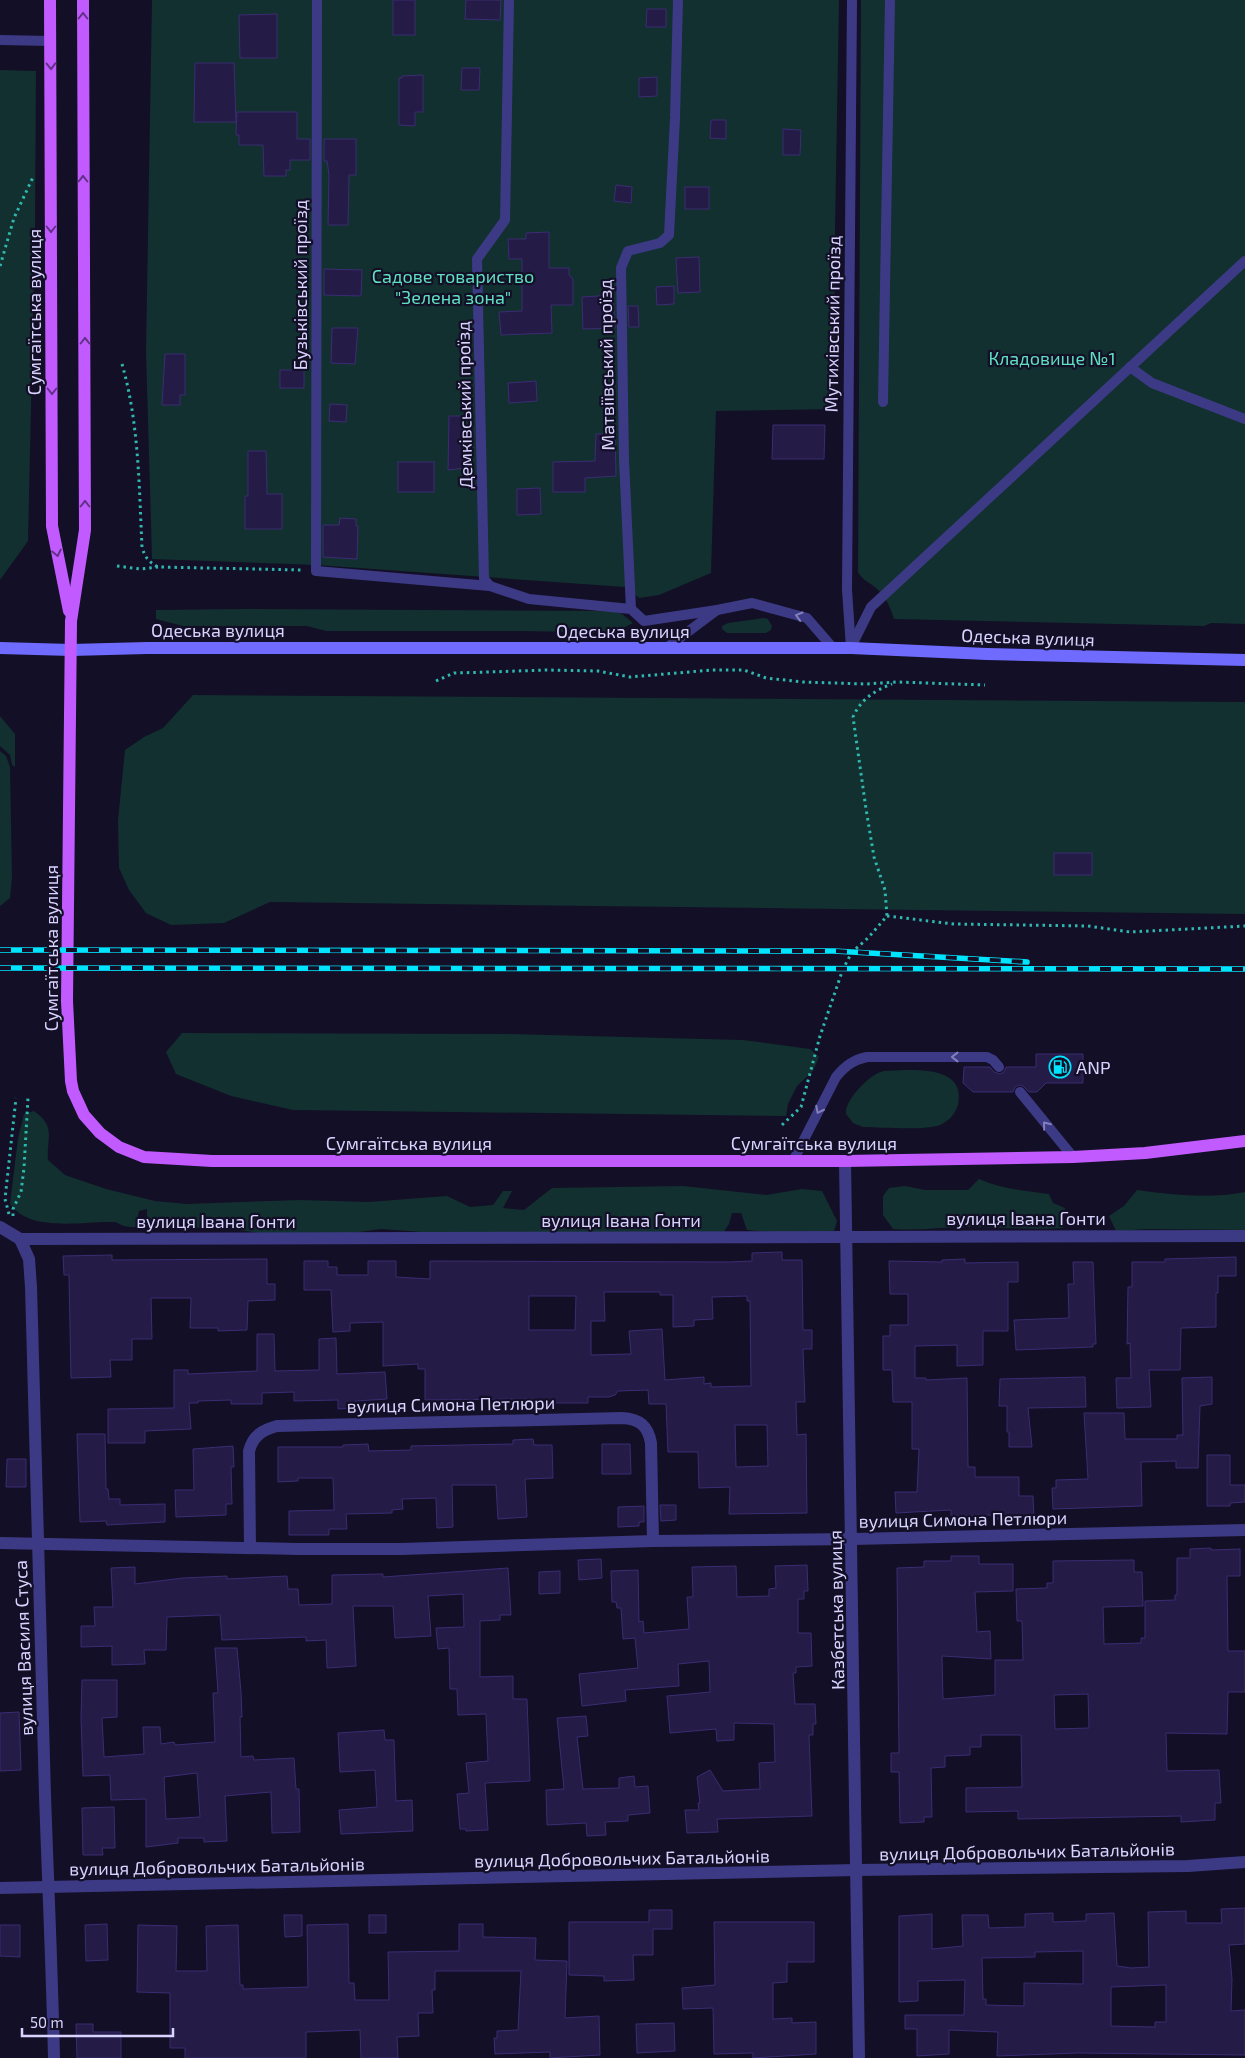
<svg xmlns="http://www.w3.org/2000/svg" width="1245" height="2058" font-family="'Exo 2',sans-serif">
  <rect width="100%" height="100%" fill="#130f26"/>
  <!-- green -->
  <g fill="#12302f">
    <path d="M152 0H839L835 230 834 409 716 411 711 573 659 595 639 598 625 587 317 565 152 559 146 351Z"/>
    <path d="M861 0H1245V624L1211 623 1204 626 894 619C890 607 886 596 876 588 869 582 862 580 858 572Z"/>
    <path d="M0 70 36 71 35 228 28 541 0 580Z"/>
    <path d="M244 609 613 611 622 614 633 623 614 633 526 631H326L307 626H183L156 619V610Z"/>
    <path d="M764 618 768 619 772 626 771 630 766 633H727L722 629V626L728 623Z"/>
    <path d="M193 695 1245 702V914L270 902 224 923 171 925 146 913 129 890 119 868 118 820 125 750 144 737 163 728Z"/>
    <path d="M0 716 15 734V767L12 765 10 755 0 746Z"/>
    <path d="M0 751 6 756 10 767 12 877 10 898 0 906Z"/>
    <path d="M182 1033 509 1034 743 1040 810 1049 819 1057 813 1071 797 1086 788 1104 786 1116 293 1110 231 1096 176 1074 166 1052Z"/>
    <path d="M884 1071C909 1070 967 1063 958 1105 955 1114 949 1121 940 1125 924 1131 882 1127 863 1127L853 1123 846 1114C844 1100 871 1073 884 1071Z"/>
    <path d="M34 1111C57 1127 46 1139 48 1160L65 1175 106 1189 155 1201 187 1204 299 1200 368 1202 447 1196 470 1207 493 1205 503 1191H512L503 1208 524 1210 552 1188 683 1186 766 1195 802 1189 822 1191 837 1221 834 1231 780 1233 747 1230 741 1213H732L729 1224 723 1233 422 1232 381 1229 352 1233H259L225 1228 153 1227 147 1219V1209L139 1211 136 1227C133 1227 128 1227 124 1226 120 1225 118 1222 114 1222 83 1221 30 1233 10 1204L18 1138 24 1114Z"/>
    <path d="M979 1179C1001 1189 1025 1191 1049 1194L1053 1203 1065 1208 1063 1228C1031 1230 999 1227 967 1227 942 1227 918 1231 893 1229L883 1215V1196L889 1188 905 1186 925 1190H968Z"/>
    <path d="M1137 1190C1173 1195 1209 1199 1245 1192V1230L1148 1229 1116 1231 1109 1216 1124 1206Z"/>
  </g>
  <!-- building -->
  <g fill="#241b47" stroke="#3b2d73" fill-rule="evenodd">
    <rect x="393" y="0" width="22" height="35"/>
    <path d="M466 0H501L500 20 465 19Z"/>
    <path d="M647 9H666V27H646Z"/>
    <path d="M277 14V58H240L239 15Z"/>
    <path d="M195 63H234L236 122H194Z"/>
    <path d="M462 68H480L479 90H461Z"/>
    <path d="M423 75V112H415V126L399 125V78H402V76Z"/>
    <path d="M657 77V96L639 97V78Z"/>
    <path d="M237 112H297V139H310V160H290V170H286V176H264L263 145H239V135H236Z"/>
    <path d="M711 120H726V139L710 138Z"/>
    <path d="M783 129 801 130 800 155H783Z"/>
    <path d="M324 139H356V175H349L348 225H328L329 175 327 161H324Z"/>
    <path d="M616 185 632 187 631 203 614 201Z"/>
    <rect x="685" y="187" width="24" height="22"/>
    <path d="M549 232V268H569V275L573 279V305H551L552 333 501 335 499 312 522 311V259H509L508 239H526V233Z"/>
    <path d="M699 257 700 292 678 293 676 258Z"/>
    <path d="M324 269 362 270 361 296 324 295Z"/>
    <path d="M674 286V304L657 305 656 287Z"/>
    <path d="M613 295 615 328 583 329 582 297Z"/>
    <path d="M628 306H638L639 327H629Z"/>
    <path d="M332 328H358L355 364 331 363Z"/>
    <path d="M165 354H185V395H180V405H162Z"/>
    <rect x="280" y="370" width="24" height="18"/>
    <path d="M536 381 537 401 509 403 508 383Z"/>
    <path d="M330 404 347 405 346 422 329 421Z"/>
    <path d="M449 416H461L462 431H474L473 448H463L465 468 448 470Z"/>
    <path d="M773 425H825L824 459H772Z"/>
    <path d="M596 434H615L616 476 585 478V492H553V462L595 461Z"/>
    <path d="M248 451H266L267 494H282V529H245V496H248Z"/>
    <rect x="398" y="462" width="36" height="30"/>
    <path d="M540 488 541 514 517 515V489Z"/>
    <path d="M340 518 356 519V526H358L357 559 323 557V525H339Z"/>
    <rect x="1054" y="853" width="38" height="22"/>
    <path d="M1036 1054H1083V1083H1046L1037 1092H1029L1023 1086 1019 1085 1015 1087 1013 1092H973L963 1083 964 1067H990L994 1072 1000 1074 1004 1072 1006 1067H1036Z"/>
    <path d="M782 1252V1260H802L803 1330H812V1349H803L805 1402H796L797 1435 806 1434 807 1513 729 1514 730 1487 699 1488 698 1452H668L666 1404H649L648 1390 618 1391 615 1395 609 1397H588V1403H532V1399L425 1400V1369H418V1364L383 1366V1322L350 1323V1331L333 1332 331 1290H304V1261H328V1267H337V1275H368V1261H396V1277L430 1279V1261L729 1262 752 1261V1253ZM604 1292H660V1295H673V1327L694 1326V1320L713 1319 712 1297 747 1296V1301H750L751 1386 711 1387V1383L704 1384V1377L665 1380 662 1329 629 1331 631 1354 591 1355V1321H605ZM529 1296H576L575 1330H529ZM735 1425H767L768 1466 736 1467Z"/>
    <path d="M112 1255V1260L267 1259V1284H275V1300L248 1301 247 1330 218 1331V1328H190L191 1298H151L152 1339H132V1360H110L111 1377 71 1378 69 1275H64L63 1256Z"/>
    <path d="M1236 1257V1276H1218V1293H1216V1327L1181 1328 1180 1370H1149L1151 1407 1117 1408 1116 1378H1131L1130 1343 1127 1344 1128 1287H1132V1262H1165V1259Z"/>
    <path d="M965 1259V1263L1018 1262V1282H1008V1331H983V1365L957 1366V1345L915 1346V1378H926V1380L967 1378 968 1467H975V1477H1019V1496H1033L1034 1519H992L991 1515 951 1516V1510L896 1513 895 1492H917L919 1449H912V1402H893L892 1370H883V1336H890V1325H908V1294H890L889 1261 942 1262V1260Z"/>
    <path d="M1073 1262H1093L1096 1344H1093V1347L1016 1350 1014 1320 1069 1318 1068 1284H1074Z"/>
    <path d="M257 1334H274L275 1371 319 1370V1339L336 1338 337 1374 385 1372 387 1399 356 1401V1408L338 1409V1400L294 1401V1392L262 1393V1404H231V1400L198 1401V1403H189L191 1429 145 1431V1443H108V1409L174 1408V1370H188V1374L257 1371Z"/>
    <path d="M1085 1377 1086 1407 1028 1408 1032 1447H1009V1432H1007V1406H999L1000 1379Z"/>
    <path d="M1212 1377V1404L1200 1406 1198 1468H1176V1461L1141 1462 1142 1506 1053 1509 1052 1488H1056V1480L1088 1479 1084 1413H1124L1125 1439H1177V1435H1183L1182 1378Z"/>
    <path d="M77 1434H105L106 1489H108L109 1499H120V1505L165 1504V1522L107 1525 106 1521 80 1522Z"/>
    <path d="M533 1439 534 1445H552L553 1478 525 1479 527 1517 498 1519 496 1485H452L453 1527 437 1528 436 1498 402 1499 403 1509 392 1510V1513L346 1514 347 1529H329V1535H289V1511L334 1510 333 1478H298V1481L278 1482V1447H343V1445L368 1444 369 1451 411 1450V1446L513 1444V1440Z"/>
    <path d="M602 1444H630L631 1474H602Z"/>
    <path d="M233 1446 234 1467H231L232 1504H226V1515L176 1517 175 1490H194L193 1449Z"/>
    <path d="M1207 1455H1230V1485H1245V1502L1230 1503V1506H1207Z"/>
    <path d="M7 1459H26V1487H6Z"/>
    <path d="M660 1505H676V1520L661 1521Z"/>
    <path d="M644 1506V1522H639V1526L618 1527V1507Z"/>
    <path d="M1211 1548V1550L1240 1549V1576H1227L1228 1651H1245V1692H1228L1227 1734 1166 1733 1167 1771 1219 1770 1221 1803H1215V1820L1181 1822V1816L1018 1819V1811L966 1812V1788L1022 1787 1021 1735H981V1747H970V1755L945 1756V1767L931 1768 932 1817H924V1822L900 1823 899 1772H891V1753H899L897 1568 924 1567V1561H951V1556H979V1564H1013V1591L975 1592 977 1632 990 1631 991 1659 942 1656 943 1699 995 1695V1660H1023L1022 1621H1017L1016 1589 1047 1588V1583H1053V1561L1134 1560V1572H1142L1143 1606 1103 1607 1104 1644 1141 1643V1638H1145V1601L1175 1600V1595H1177V1558H1190V1549ZM1088 1694 1089 1728 1055 1729 1054 1695Z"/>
    <path d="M601 1559 602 1578 579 1580 578 1560Z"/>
    <path d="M807 1565 808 1591H804V1599H798V1633H811L812 1666 796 1667V1673H793L795 1704H815L816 1724H813V1735H809L812 1816 717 1819 718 1832 687 1833 685 1810H699L698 1803H700L697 1777 710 1770 723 1791 760 1789 759 1763 775 1762 774 1724 734 1723V1740L717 1741 716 1729 670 1733 667 1696 710 1692 709 1661 678 1664 679 1686 625 1690 626 1701 582 1706 579 1674 638 1668 635 1638 623 1639 621 1608H617L616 1602H612L611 1571 638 1570 639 1622 643 1621 644 1633 689 1629 687 1597H693L692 1567 736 1566 737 1597 769 1596V1589L776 1588 775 1566Z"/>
    <path d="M135 1567V1584L183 1578 227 1576V1579L287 1576 288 1589H298L299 1605 332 1604V1575L383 1574V1577L508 1568 511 1615H500V1620L480 1621V1677L513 1676V1699H527L530 1781 485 1783 488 1830 466 1831V1829H460L457 1794 469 1793 466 1763 488 1761 486 1714 458 1715 457 1689H450L449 1648 438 1649 436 1628 464 1627 463 1594 428 1596 431 1636 395 1638 393 1606H353L356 1666 327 1668 326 1640 306 1641V1637L222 1640 220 1615 167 1617 166 1650H144L145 1664 112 1665V1646L81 1647V1626H95L94 1607H113L111 1568Z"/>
    <path d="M560 1571V1593L539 1594V1572Z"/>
    <path d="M215 1648H237L241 1692 242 1717H240L241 1757 253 1756 254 1760 294 1758 296 1789H299L300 1832 272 1833 271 1792 225 1796 227 1841 204 1842V1838H178V1843L146 1847V1799L111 1800 110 1775 83 1776 81 1718 82 1680H117V1717L102 1718 104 1757 144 1754 143 1727H160L161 1744 174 1742 175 1745 215 1742 213 1693H218ZM197 1773 200 1817 166 1819 164 1777Z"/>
    <path d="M19 1712 21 1770 0 1771V1713Z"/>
    <path d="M586 1716 588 1736 577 1737 583 1789 619 1788V1778L634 1776 635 1787 648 1786 650 1813 628 1815V1821L605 1822 606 1835 587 1836 586 1823 547 1825 546 1790 564 1789 557 1718Z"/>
    <path d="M384 1730 385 1740H394L396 1801 412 1800 413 1831 341 1834 339 1810 377 1807 375 1770 340 1772 338 1733Z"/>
    <path d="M114 1807 115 1848H102L103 1855H83L82 1808Z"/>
    <path d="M1245 1908V1944L1229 1945 1232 1979 1231 2011 1245 2010V2055L1078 2053 997 2056 998 2032 949 2030V2054L917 2056V2029H905V2015H964L965 1980 918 1981V2001L899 2002V1916L932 1914V1949L963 1946 962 1915H988L989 1928 1025 1927V1914L1053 1913V1922L1086 1921V1914L1114 1913 1117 1966 1131 1968 1149 1967 1148 1912 1186 1911V1923H1222L1221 1909ZM1083 1951V1984L1024 1983V2006L986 2005V1999H983L982 1958 1035 1957V1952ZM1166 1985V2022H1155V2027L1111 2026V1987Z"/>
    <path d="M649 1910H672V1929H653V1955H633L634 1980 604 1981V1976L569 1975V1922H649Z"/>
    <path d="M284 1915H302V1936L285 1937Z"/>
    <rect x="369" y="1915" width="17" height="18"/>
    <path d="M714 1922H814V1962H787V1982L773 1983V2019L792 2018V2023L816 2022V2054L753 2058V2053L714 2054 713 2008 683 2009 682 1988 715 1985Z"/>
    <path d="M107 1924 108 1960 86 1961 85 1925Z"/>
    <path d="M348 1924 349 1983H354L355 2000H389L388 1952 459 1951V1924H483V1937L536 1938 535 1960 567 1961 565 2018 599 2016 600 2055 550 2058V2052L495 2054 494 2038H497V2031L518 2030 521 1971H435V1990H432L433 2013H418L419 2036 397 2037 398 2058H361L360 2030 306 2032V2058H185V2048H170V1993L137 1992 138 1925 177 1926 176 1971H207L206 1926 238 1925 240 1985H243V1989L308 1987 307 1925Z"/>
    <path d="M0 1925H20V1957L0 1956Z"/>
    <path d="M674 2023 675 2051 637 2053 636 2024Z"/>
    <path d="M76 2024H93V2032H121V2058H77Z"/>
  </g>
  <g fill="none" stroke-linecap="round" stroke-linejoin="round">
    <!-- path -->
    <g stroke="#2fb8b0" stroke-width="3" stroke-dasharray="2.5 4" stroke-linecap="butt">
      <path d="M0 266 14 218 34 175"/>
      <path d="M122 364C139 423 139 486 142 547 145 558 149 562 158 567L303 570"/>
      <path d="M117 566 140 569 158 567"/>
      <path d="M436 681 454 673 489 672 546 670 598 671 630 677 712 670H744L766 678 803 682 866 684 897 682 985 685"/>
      <path d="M887 916 954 924 1088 926 1130 932 1245 926"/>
      <path d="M782 1125 801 1107 820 1036 843 969 852 952 868 938 887 916 885 890 874 857 866 809 853 717C861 699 874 691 892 684"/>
      <path d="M9 1214 5 1199 16 1098"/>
      <path d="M13 1216V1209L21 1192 24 1168 28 1098"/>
    </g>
    <!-- lane -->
    <g stroke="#3d3a85" stroke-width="10">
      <path d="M317 0 316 571 490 586"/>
      <path d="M509 0 505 220 477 259 484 579 490 586 529 599 631 609 644 621 717 610"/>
      <path d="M0 40 50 41"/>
      <path d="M1130 367 1152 383 1245 419"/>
      <path d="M883 402 890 0"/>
      <path d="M631 609 624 460 621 268 628 251 660 243 669 235 675 118 678 0"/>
      <path d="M851 647 871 607 883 596 1245 261"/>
      <path d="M851 648 847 590 852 0"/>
      <path d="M665 649 717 610 752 603 807 618 833 648"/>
      <path d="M1020 1092 1073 1157"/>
      <path d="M793 1161 836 1077C845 1066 853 1060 867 1057H987L993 1060 999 1067"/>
    </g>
    <!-- street -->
    <g stroke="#3d3a85" stroke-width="12">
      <path d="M845 1161 859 2058"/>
      <path d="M0 1227 20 1239 1245 1236"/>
      <path d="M20 1239 29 1259 31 1287C36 1456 40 1625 45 1795 48 1882 52 1970 54 2058"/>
      <path d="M0 1543 298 1549H402L653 1541 853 1539 1245 1530"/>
      <path d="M250 1548 249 1451C253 1436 262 1430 277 1426L622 1418C640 1419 648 1426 651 1443L653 1541"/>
      <path d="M0 1888 857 1870 1188 1866 1245 1862"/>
    </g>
    <!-- secondary -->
    <path stroke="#6f6bff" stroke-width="12" d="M0 648 71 650 147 648H851L987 654 1245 660"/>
    <!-- primary -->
    <g stroke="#c25bff" stroke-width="12">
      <path d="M50 0 52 526 69 611"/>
      <path d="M83 0 85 530 71 621 67 1001 71 1081 73 1091 84 1115 100 1133 119 1147 144 1157 212 1161H845L1073 1157 1145 1153 1245 1141"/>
    </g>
    <!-- rail casing -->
    <g stroke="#00e5ff" stroke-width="5.5">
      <g id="rail">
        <path d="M0 950 834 951 1027 962"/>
        <path d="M0 968 1245 969"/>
      </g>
    </g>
    <!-- rail -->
    <use href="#rail" stroke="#130f26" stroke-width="4" stroke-dasharray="11" stroke-linecap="butt"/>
  </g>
  <!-- one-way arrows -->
  <defs><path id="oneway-chevron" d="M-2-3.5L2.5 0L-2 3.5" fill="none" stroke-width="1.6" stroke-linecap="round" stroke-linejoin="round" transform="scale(1.25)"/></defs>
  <g stroke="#623188">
    <use href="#oneway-chevron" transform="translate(83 16) rotate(-90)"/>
    <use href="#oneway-chevron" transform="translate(51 66) rotate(89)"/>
    <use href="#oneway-chevron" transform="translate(83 179) rotate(-90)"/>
    <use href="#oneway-chevron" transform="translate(51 229) rotate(90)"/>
    <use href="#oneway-chevron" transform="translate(85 341) rotate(-90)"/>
    <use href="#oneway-chevron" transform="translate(52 391) rotate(90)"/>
    <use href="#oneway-chevron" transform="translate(85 504) rotate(-90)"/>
    <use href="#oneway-chevron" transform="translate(57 553) rotate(78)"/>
  </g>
  <g stroke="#837fbc">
    <use href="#oneway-chevron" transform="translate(799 616) rotate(-164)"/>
    <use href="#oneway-chevron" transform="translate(955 1057) rotate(-180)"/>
    <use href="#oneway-chevron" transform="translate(819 1110) rotate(117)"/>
    <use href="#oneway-chevron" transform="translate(1046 1125) rotate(-129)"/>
  </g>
  <!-- icons -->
  <defs>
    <g id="fuel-ring" transform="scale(1.125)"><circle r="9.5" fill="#130f26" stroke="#00e5ff" stroke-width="1.5"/><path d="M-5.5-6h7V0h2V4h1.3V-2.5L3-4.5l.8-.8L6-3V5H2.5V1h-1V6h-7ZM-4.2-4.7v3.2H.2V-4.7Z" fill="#00e5ff"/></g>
  </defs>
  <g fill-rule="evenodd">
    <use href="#fuel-ring" x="1060" y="1067"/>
  </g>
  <g text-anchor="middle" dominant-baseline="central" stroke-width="4.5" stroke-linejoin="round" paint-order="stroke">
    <!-- park labels -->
    <g font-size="18" fill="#5fe0c0" stroke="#130f26">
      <text x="453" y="276">Садове товариство<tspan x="453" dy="21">"Зелена зона"</tspan></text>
      <text x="1052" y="358">Кладовище №1</text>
    </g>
    <!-- street labels -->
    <g font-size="18" fill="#d9d4ff" stroke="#130f26">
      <text transform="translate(300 285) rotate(-90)">Бузьківський проїзд</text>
      <text transform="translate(34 312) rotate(-90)">Сумгаїтська вулиця</text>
      <text transform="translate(832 324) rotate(-89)">Мутихівський проїзд</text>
      <text transform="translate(606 365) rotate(-91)">Матвіївський проїзд</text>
      <text transform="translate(464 405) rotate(-91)">Демківський проїзд</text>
      <text x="218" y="630">Одеська вулиця</text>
      <text x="623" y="631">Одеська вулиця</text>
      <text transform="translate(1028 637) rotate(2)">Одеська вулиця</text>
      <text transform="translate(51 948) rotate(-90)">Сумгаїтська вулиця</text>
      <text x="409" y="1143">Сумгаїтська вулиця</text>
      <text x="814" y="1143">Сумгаїтська вулиця</text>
      <text x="1026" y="1218">вулиця Івана Гонти</text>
      <text x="621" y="1220">вулиця Івана Гонти</text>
      <text x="216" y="1221">вулиця Івана Гонти</text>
      <text transform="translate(451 1404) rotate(-1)">вулиця Симона Петлюри</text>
      <text transform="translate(963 1519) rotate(-1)">вулиця Симона Петлюри</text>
      <text transform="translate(836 1610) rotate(-91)">Казбетська вулиця</text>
      <text transform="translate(23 1648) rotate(-92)">вулиця Василя Стуса</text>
      <text transform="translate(1027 1851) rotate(-1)">вулиця Добровольчих Батальйонів</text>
      <text transform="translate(622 1858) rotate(-1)">вулиця Добровольчих Батальйонів</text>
      <text transform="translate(217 1866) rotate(-1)">вулиця Добровольчих Батальйонів</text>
    </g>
    <!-- poi labels -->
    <g font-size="18" fill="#d9d4ff" stroke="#130f26" text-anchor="start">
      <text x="1076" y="1067">ANP</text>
    </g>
  </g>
  <!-- scale -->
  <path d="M22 2028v8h151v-8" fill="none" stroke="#d9d4ff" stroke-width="2.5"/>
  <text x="30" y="2028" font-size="15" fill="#d9d4ff" stroke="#130f26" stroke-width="4" paint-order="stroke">50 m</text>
</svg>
